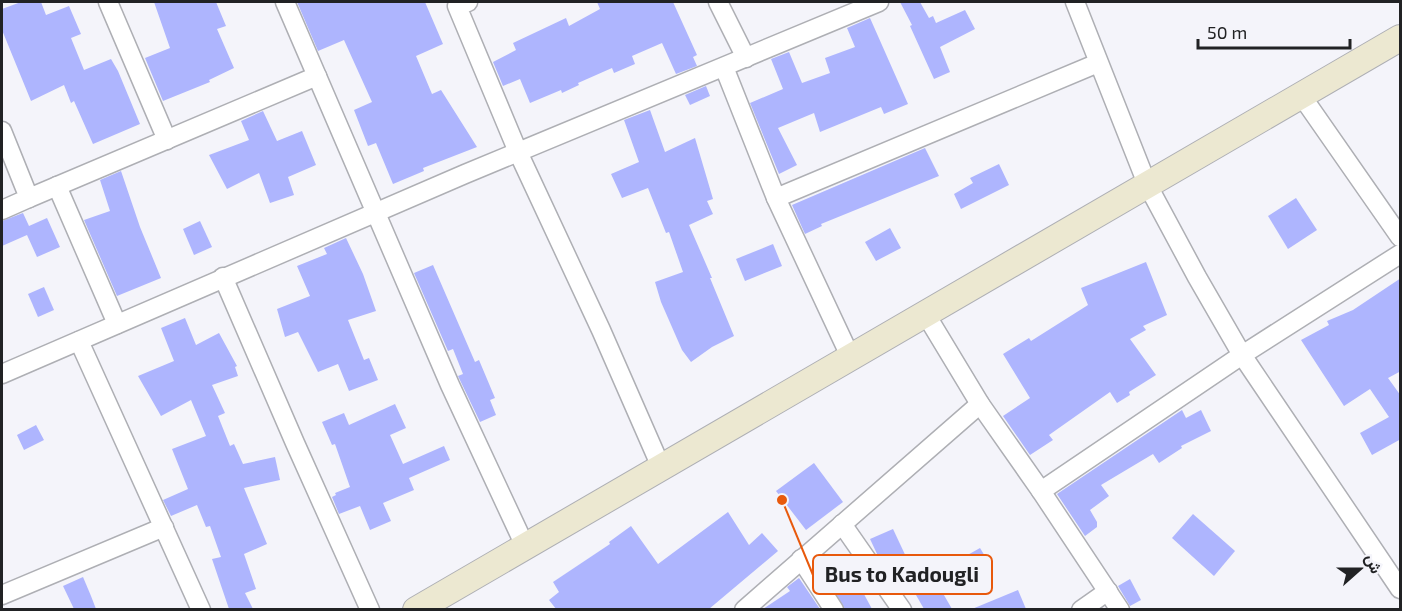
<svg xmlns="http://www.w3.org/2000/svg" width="1402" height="611" font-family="'Exo 2',Vazirmatn,sans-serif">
  <rect width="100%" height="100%" fill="#f4f4fa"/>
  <!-- building -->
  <g fill="#aeb5fe">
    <path d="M21 2H41L46 15 69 6 81 34 71 38 84 70 111 59 118 71 140 124 93 144 74 101 71 103 64 85 31 101 2 30V9Z"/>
    <path d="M154 2H216L226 26 217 29 234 68 209 80 210 82 163 101 145 58 170 48Z"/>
    <path d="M297 2H425L443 44 416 56 432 94 441 90 477 147 423 168 424 171 393 184 376 143 368 146 354 110 372 102 344 40 318 51Z"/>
    <path d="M597 2H673L697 55 693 57 697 66 676 74 662 43 632 56 635 64 614 73 612 68 578 83 579 85 562 93 561 90 530 103 520 79 503 86 493 62 516 50 513 43 566 18 569 26 600 9Z"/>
    <path d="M900 2H920L929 18 933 16 936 23 965 10 975 29 940 47 950 72 934 79 910 26 912 25Z"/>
    <path d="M870 18 908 104 884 114 881 107 820 132 814 113 778 128 797 165 779 174 750 103 783 89 771 59 789 52 802 83 830 73 825 58 855 47 847 28Z"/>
    <path d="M706 86 710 96 690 105 685 95Z"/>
    <path d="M650 110 665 152 695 138 713 199 707 201 713 214 689 225 712 278H710L734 336 712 347 691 362 682 350 661 302 655 282 683 272 669 232 666 233 648 188 622 198 611 174 639 162 624 120Z"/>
    <path d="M263 111 277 141 302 131 316 165 288 177 294 195 270 203 259 173 227 189 209 155 249 140 241 121Z"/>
    <path d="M925 148 939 176 821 224 822 226 805 234 792 205Z"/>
    <path d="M999 164 1009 185 961 209 954 194 973 183 970 178Z"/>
    <path d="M121 171 140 227 161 278 117 296 84 220 110 211 100 180Z"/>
    <path d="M1296 198 1317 230 1288 249 1268 216Z"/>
    <path d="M23 213 29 226 47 218 60 247 37 257 27 235 2 246V221Z"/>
    <path d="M200 221 212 247 194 255 183 229Z"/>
    <path d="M890 228 901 248 876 261 865 242Z"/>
    <path d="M346 238 363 274 376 311 348 320 364 360 369 358 378 380 349 391 338 364 318 372 298 332 285 337 277 309 310 296 297 266 327 254 324 248Z"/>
    <path d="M773 244 782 266 745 281 736 259Z"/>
    <path d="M1146 262 1167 315 1143 326 1146 330 1130 339 1156 375 1129 392 1130 395 1117 403 1110 392 1049 435 1053 440 1030 455 1003 416 1030 398 1003 354 1029 338 1031 341 1088 305 1081 288Z"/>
    <path d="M433 265 475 362 479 360 495 398 490 400 496 415 480 422 458 376 463 374 453 349 448 351 414 273Z"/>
    <path d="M1401 278V371L1388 378 1401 396V439L1372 455 1360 433 1389 417 1370 389 1344 406 1301 340 1329 325 1327 321 1353 310Z"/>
    <path d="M44 287 54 310 38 317 28 294Z"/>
    <path d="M185 318 196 345 219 333 237 366 235 367 238 376 212 385 225 413 218 416 230 446 234 444 243 464 275 457 280 480 244 488 267 544 244 554 256 589 245 593 253 609H229L212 559 221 557 210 526 206 527 197 505 171 516 163 500 188 489 172 449 206 436 191 400 161 416 138 376 174 361 161 328Z"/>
    <path d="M395 404 406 428 390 435 403 464 444 446 450 460 409 478 414 490 383 503 391 521 370 530 360 506 339 514 332 497 336 495 335 493 350 487 335 444 332 445 322 422 344 413 349 425Z"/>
    <path d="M1182 410 1186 418 1201 410 1211 431 1181 446 1182 448 1159 463 1153 454 1101 485 1109 496 1090 510 1097 522V527L1085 536 1057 494Z"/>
    <path d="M36 425 44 440 24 450 17 435Z"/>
    <path d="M814 463 843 502 806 530 776 491Z"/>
    <path d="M728 512 749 545 762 533 778 551 709 609H556L549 600 559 592 553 582 610 544 609 542 631 526 658 564Z"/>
    <path d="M1193 514 1235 551 1214 576 1172 538Z"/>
    <path d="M893 529 908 561 888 570 878 556 870 539Z"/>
    <path d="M980 548 991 566 975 576 964 557Z"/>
    <path d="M845 559 872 609H845L822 571Z"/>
    <path d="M933 576 952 609H924L912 588Z"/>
    <path d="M83 577 91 596 96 609H74L63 586Z"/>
    <path d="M799 578 820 609H763L790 591 787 587Z"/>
    <path d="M1130 579 1141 600 1130 606 1118 586Z"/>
    <path d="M1018 590 1026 609H972Z"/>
  </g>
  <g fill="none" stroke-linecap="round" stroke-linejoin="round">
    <!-- minor casing -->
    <g stroke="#aeafb4" stroke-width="21">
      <g id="minor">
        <path d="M108 2 167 140"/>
        <path d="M285 2 450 385 525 546"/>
        <path d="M468 2 457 6 518 152 601 330 661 467"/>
        <path d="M718 2 746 58"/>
        <path d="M1075 2 1147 184 1197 277 1242 355 1400 589"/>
        <path d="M724 67 776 198 850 356"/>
        <path d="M1301 95 1400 237"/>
        <path d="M2 131 29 198 2 210"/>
        <path d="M57 186 117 324"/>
        <path d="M29 198 317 76"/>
        <path d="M776 198 1098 63"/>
        <path d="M223 277 295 443 370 610"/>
        <path d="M925 313 980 404 1041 491 1120 610"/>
        <path d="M79 341 201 610"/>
        <path d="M2 374 465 174 879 2"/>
        <path d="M1041 491 1242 355 1400 254"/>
        <path d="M842 524 902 610"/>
        <path d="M801 559 834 610"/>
        <path d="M2 595 164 527"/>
        <path d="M744 610 980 404"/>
        <path d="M1081 610 1108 591"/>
      </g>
    </g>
    <!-- secondary casing -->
    <g stroke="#aeafb4" stroke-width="28">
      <path id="secondary" d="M416 610 1400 38"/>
    </g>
    <!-- minor -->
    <use href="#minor" stroke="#fff" stroke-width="18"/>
    <!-- secondary -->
    <use href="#secondary" stroke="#ece8d1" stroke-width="26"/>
  </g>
  <!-- callouts -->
  <path fill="none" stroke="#e8590c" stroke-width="2" d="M782 500L813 575"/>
  <circle fill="#e8590c" stroke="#f4f4fa" stroke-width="2" cx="782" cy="500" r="6"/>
  <rect fill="#f4f4fa" stroke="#e8590c" stroke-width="2" x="813" y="555" width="179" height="39" rx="6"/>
  <g font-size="21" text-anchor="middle" font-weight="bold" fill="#212224">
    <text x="902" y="582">Bus to Kadougli</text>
  </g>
  <!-- border -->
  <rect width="1402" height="611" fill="none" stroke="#212224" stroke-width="6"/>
  <!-- north arrow -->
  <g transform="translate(1360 569) rotate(69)" stroke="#f4f4fa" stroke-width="4.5" paint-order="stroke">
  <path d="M0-4.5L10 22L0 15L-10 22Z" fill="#212224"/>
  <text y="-9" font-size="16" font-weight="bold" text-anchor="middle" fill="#212224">ش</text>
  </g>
  <!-- scale -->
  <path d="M1198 39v9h152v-9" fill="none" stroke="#212224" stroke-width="3"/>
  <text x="1207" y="39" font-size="18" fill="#212224" stroke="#f4f4fa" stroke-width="4.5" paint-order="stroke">50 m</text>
</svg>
